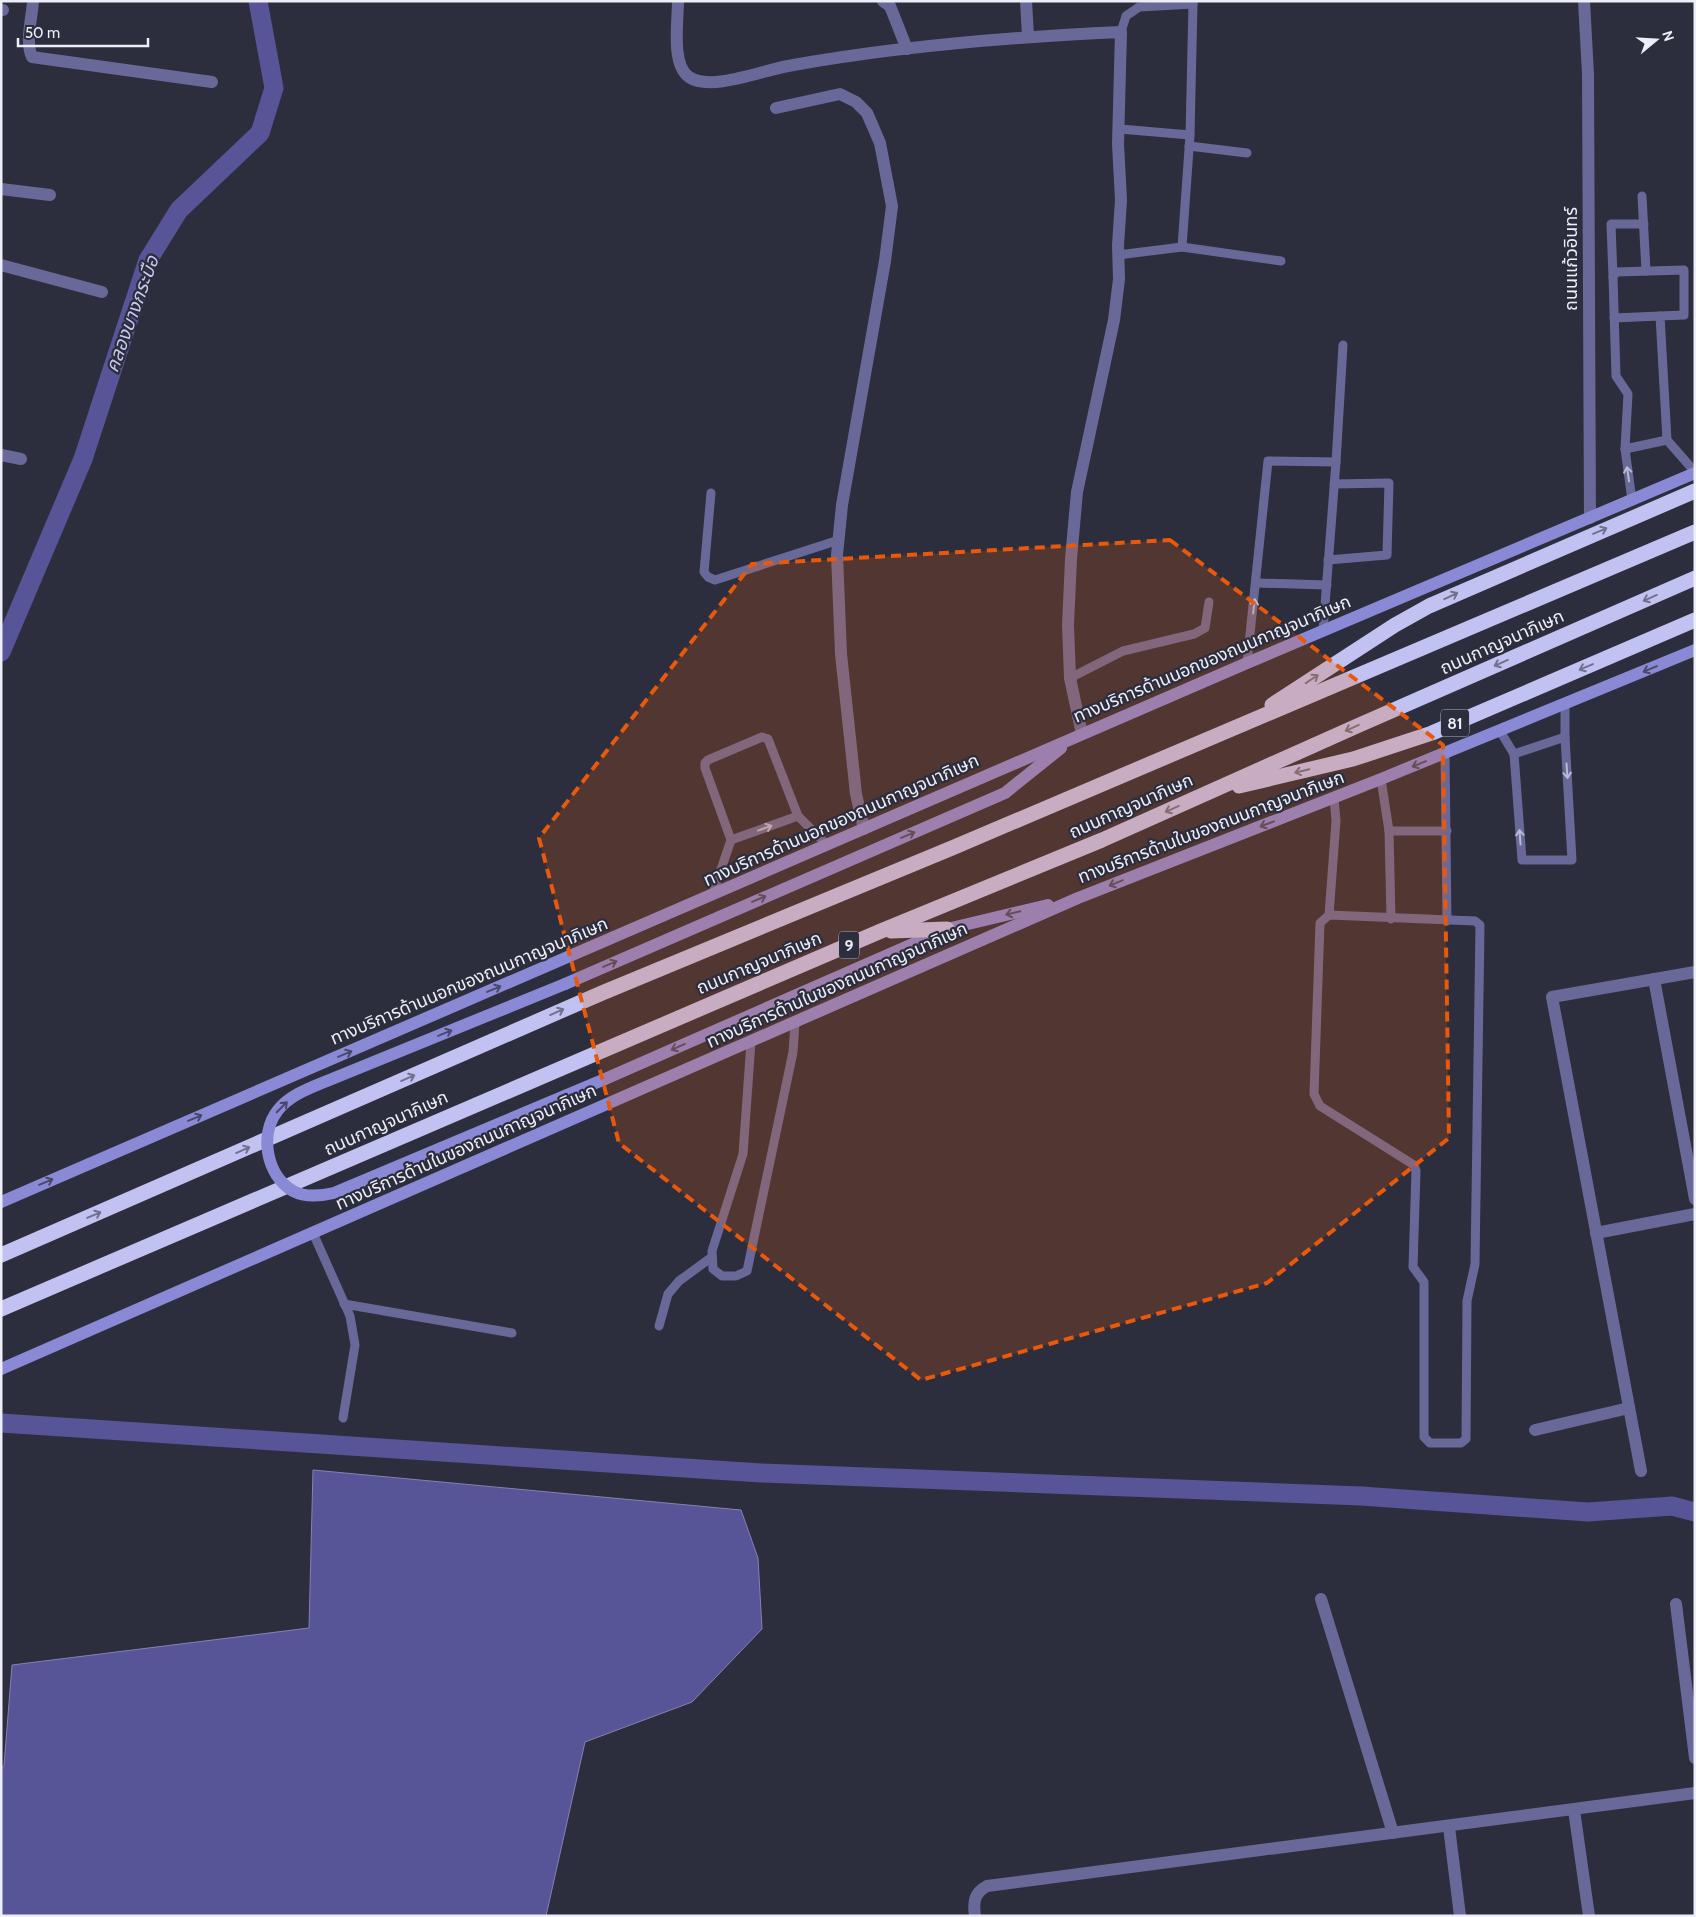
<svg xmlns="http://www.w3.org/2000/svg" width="1696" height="1917" font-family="Cabin,'Noto Sans Thai',sans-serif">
  <rect width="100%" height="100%" fill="#2d2e3d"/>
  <!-- water -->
  <path fill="#575497" stroke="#8482b4" d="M313 1470 741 1510 758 1558 762 1629 692 1702 585 1742 546 1916H1V1768L4 1766 12 1665 309 1628Z"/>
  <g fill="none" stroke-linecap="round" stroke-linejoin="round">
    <!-- canal -->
    <g stroke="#575497" stroke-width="19">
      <path d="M1 652 83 459 148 260 179 210 260 133 274 88 258 1"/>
      <path d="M1 1423 761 1473 1361 1496 1588 1512 1672 1506 1695 1512"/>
    </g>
    <!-- lane -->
    <g stroke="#696999" stroke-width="9">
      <path d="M1193 4 1190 135 1182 247 1281 261"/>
      <path d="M1121 32 1126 16 1139 7 1193 4V1"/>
      <path d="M1120 129 1190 135"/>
      <path d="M1189 146 1247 153"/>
      <path d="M1642 196 1646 271"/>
      <path d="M1118 255 1182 247"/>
      <path d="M1613 277 1611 224H1644"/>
      <path d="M1614 318 1660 316"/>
      <path d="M1625 449 1667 440"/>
      <path d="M1336 462 1343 345"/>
      <path d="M711 493 704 572 708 577 715 580 839 540"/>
      <path d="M1632 500 1625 449 1628 394 1616 376 1613 277 1616 272 1684 270V315L1660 316 1667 440 1695 472"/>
      <path d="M1328 560 1387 555 1389 483 1334 484"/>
      <path d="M1257 583 1327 585"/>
      <path d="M1247 663 1268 461 1336 462 1323 631"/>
      <path d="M1070 678 1123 651 1194 634 1205 628 1209 602"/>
      <path d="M1500 731 1514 754 1522 860H1572L1565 737V705"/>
      <path d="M1445 754 1447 921"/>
      <path d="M1514 754 1565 737"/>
      <path d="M1381 779 1389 831"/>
      <path d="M731 840 798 816"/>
      <path d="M712 896 731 840 705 768V763L708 760 762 737 768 739 798 816 827 845"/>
      <path d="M1329 915 1475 921 1480 925 1475 1264 1467 1301 1466 1439 1461 1443H1430L1424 1437V1282L1413 1267 1416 1171 1414 1165 1320 1106 1314 1094 1320 923Z"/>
      <path d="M1329 915 1336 821 1334 798"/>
      <path d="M1391 919 1389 831H1447"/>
      <path d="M751 1042 743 1154 712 1251 713 1269 722 1276H736L747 1271 793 1052 795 1023"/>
      <path d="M313 1233 350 1316 355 1345 343 1418"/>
      <path d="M344 1304 512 1333"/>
      <path d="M659 1326 668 1294 679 1281 712 1257"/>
    </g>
    <!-- street -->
    <g stroke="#696999" stroke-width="12">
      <path d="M33 1C32 18 25 42 32 57L212 82"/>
      <path d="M678 1C678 21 671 65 689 77 710 92 764 70 788 66 898 46 1010 37 1121 32L1118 144 1121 200 1118 245 1119 279 1114 320 1077 492 1071 559 1068 625 1070 678 1082 734"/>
      <path d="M883 1 890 6 907 49"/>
      <path d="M1026 1 1028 36"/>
      <path d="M1584 1 1588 74 1590 518"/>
      <path d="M1 10H3"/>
      <path d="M776 108 840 94 856 102 867 113 880 143 892 206 885 261 842 505 837 555 841 654 856 794 864 829"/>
      <path d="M1 189 50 195"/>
      <path d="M1 265 102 292"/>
      <path d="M1 455 21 459"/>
      <path d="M1654 979 1695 1199"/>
      <path d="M1596 1233 1695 1214"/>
      <path d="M1535 1430 1629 1408"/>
      <path d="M1641 1471 1552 997 1695 972"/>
      <path d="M1321 1599 1393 1833"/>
      <path d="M1676 1604 1695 1758"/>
      <path d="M1574 1810 1589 1916"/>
      <path d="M1449 1827 1460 1916"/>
      <path d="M975 1916C973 1902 974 1893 987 1886L1695 1793"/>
    </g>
    <!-- secondary -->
    <g stroke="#8a89d5" stroke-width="12">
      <path d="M565 984 1005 793 1061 748"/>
      <path d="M605 1079 947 929 1048 905"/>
      <path d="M1 1202 1247 663 1695 473"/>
      <path d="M1 1369 1078 898 1381 779 1695 650"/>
    </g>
    <!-- highway -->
    <g stroke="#c1c2f1" stroke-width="15">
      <path d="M1272 705 1395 625 1429 606 1695 491"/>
      <path d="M1239 786 1353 759 1432 733 1695 620"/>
      <path d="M891 931 947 929"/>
      <path d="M1 1255 602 993 952 848 1695 532"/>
      <path d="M1 1309 881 931 1102 840 1357 726 1695 578"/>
    </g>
    <!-- secondary-bridge -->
    <path stroke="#8a89d5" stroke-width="12" d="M565 984 327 1081C310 1088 290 1095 278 1110 259 1134 266 1175 293 1191 306 1198 321 1196 334 1193L605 1079"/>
  </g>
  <!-- one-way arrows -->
  <defs><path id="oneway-shaft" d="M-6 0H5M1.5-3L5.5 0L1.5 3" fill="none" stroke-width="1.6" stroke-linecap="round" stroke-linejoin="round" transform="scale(1.25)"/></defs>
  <g stroke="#b8b9d2">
    <use href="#oneway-shaft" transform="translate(1628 474) rotate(-98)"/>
    <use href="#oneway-shaft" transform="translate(1254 606) rotate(-83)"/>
    <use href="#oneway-shaft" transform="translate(1567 771) rotate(86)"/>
    <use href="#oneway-shaft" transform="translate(765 828) rotate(-20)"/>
    <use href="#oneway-shaft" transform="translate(1520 837) rotate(-94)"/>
  </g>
  <g stroke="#70718e">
    <use href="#oneway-shaft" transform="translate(1600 531) rotate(-23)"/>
    <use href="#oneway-shaft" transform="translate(1451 596) rotate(-25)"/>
    <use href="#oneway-shaft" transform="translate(1650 598) rotate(156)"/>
    <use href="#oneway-shaft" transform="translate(1501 663) rotate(156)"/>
    <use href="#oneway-shaft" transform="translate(1586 667) rotate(157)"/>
    <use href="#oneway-shaft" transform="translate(1312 679) rotate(-34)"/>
    <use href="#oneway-shaft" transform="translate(1352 728) rotate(156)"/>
    <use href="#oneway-shaft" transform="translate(1302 771) rotate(167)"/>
    <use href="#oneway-shaft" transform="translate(1172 809) rotate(156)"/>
    <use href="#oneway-shaft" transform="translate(557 1012) rotate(-24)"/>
    <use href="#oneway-shaft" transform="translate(408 1078) rotate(-24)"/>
    <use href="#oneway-shaft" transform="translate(243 1150) rotate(-24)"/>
    <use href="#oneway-shaft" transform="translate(94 1215) rotate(-23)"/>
  </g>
  <g stroke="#49496b">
    <use href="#oneway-shaft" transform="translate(1650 669) rotate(157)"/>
    <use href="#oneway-shaft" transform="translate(1419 764) rotate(158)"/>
    <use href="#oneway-shaft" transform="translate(1267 824) rotate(159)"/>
    <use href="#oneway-shaft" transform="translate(908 835) rotate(-23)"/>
    <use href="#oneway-shaft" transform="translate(1116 883) rotate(158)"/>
    <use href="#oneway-shaft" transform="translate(759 899) rotate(-23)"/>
    <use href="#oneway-shaft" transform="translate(1013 913) rotate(167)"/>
    <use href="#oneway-shaft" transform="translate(610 964) rotate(-23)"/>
    <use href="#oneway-shaft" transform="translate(494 989) rotate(-23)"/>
    <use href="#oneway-shaft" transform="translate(445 1033) rotate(-22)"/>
    <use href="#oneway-shaft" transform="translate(678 1047) rotate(156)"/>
    <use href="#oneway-shaft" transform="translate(345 1054) rotate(-23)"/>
    <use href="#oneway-shaft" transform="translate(282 1107) rotate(-45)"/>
    <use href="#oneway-shaft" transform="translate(195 1118) rotate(-23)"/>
    <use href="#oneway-shaft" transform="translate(46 1182) rotate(-23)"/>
  </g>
  <!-- marked area -->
  <path fill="#e8590c" fill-opacity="0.2" stroke="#e8590c" stroke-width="4" stroke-dasharray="10 6" stroke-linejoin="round" d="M1170 540 1443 745 1449 1138 1267 1283 921 1380 619 1143 539 838 752 564Z"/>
  <g text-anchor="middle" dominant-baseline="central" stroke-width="4.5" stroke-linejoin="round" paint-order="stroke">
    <!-- shield labels -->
    <g fill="#2d2e3d" stroke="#b3b4c0" stroke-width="1">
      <rect x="1441" y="709.5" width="28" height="27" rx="4"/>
      <rect x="839" y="931.5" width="20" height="27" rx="4"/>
    </g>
    <g font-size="16" font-weight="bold" fill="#edeef8">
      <text x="1455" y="723">81</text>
      <text x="849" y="945">9</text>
    </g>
    <!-- street labels -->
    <g font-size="18" fill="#edeef8" stroke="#2d2e3d">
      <text transform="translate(1571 259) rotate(-90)">ถนนแก้วอินทร์</text>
      <text transform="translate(1502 642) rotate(-24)">ถนนกาญจนาภิเษก</text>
      <text transform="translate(1212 659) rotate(-23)">ทางบริการด้านนอกของถนนกาญจนาภิเษก</text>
      <text transform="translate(1131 806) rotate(-24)">ถนนกาญจนาภิเษก</text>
      <text transform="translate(841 820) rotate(-24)">ทางบริการด้านนอกของถนนกาญจนาภิเษก</text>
      <text transform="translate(1211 827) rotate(-21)">ทางบริการด้านในของถนนกาญจนาภิเษก</text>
      <text transform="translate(759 963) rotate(-23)">ถนนกาญจนาภิเษก</text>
      <text transform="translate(469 981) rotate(-23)">ทางบริการด้านนอกของถนนกาญจนาภิเษก</text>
      <text transform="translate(837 985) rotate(-24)">ทางบริการด้านในของถนนกาญจนาภิเษก</text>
      <text transform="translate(386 1123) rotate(-24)">ถนนกาญจนาภิเษก</text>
      <text transform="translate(466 1147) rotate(-24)">ทางบริการด้านในของถนนกาญจนาภิเษก</text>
    </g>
    <!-- water labels -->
    <g font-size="19" font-style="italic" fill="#c8c9f0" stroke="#2d2e3d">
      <text transform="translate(132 314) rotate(-70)">คลองบางกระบือ</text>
    </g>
  </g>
  <!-- border -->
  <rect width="1696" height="1917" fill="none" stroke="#edeef8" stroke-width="5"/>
  <!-- north arrow -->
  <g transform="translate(1656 40) rotate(72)" stroke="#2d2e3d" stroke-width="4" paint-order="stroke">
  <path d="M0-4L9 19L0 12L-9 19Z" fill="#edeef8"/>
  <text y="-8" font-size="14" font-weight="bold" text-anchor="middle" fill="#edeef8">N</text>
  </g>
  <!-- scale -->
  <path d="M18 38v8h130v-8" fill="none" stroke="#edeef8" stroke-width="2.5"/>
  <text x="25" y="38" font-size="15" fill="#edeef8" stroke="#2d2e3d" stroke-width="4" paint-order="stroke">50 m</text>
</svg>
